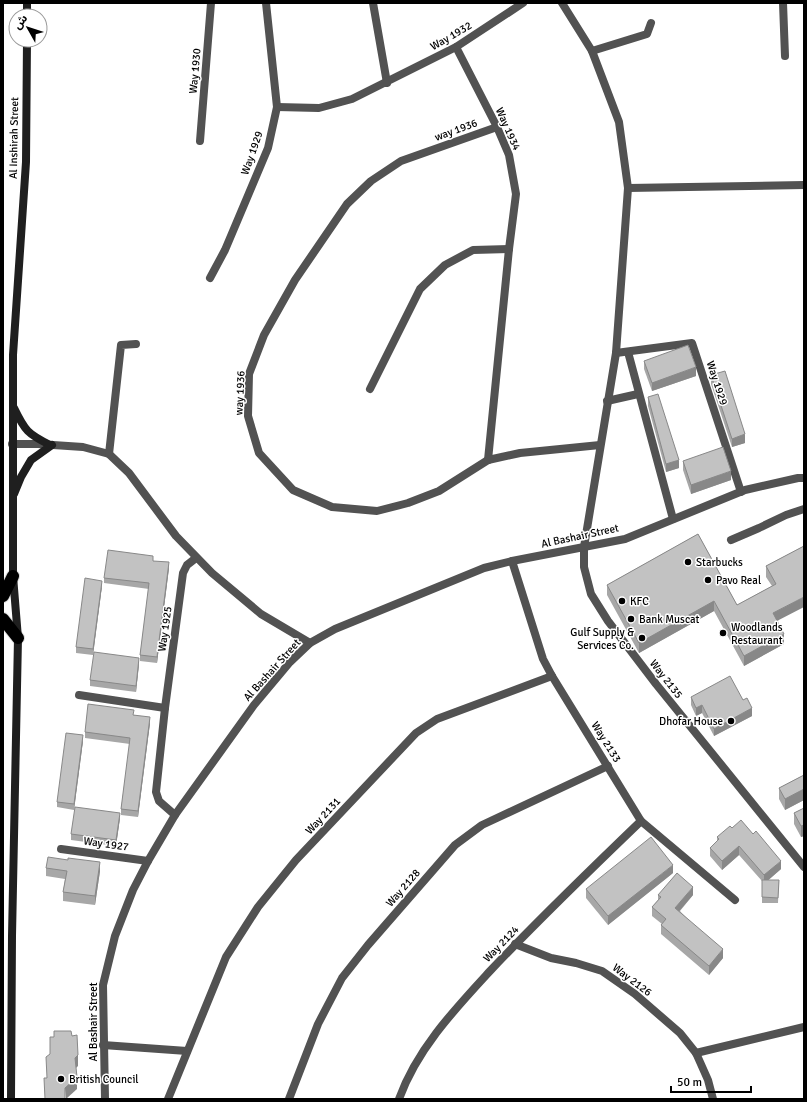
<svg xmlns="http://www.w3.org/2000/svg" width="807" height="1102" font-family="Signika,'Noto Sans Arabic',sans-serif">
  <rect width="100%" height="100%" fill="#fff"/>
  <g fill="none" stroke-linecap="round" stroke-linejoin="round">
    <!-- highway casing -->
    <g stroke="#dbdbdb" stroke-width="14">
      <g id="highway">
        <path d="M3 596 13 576"/>
        <path d="M3 619 18 638"/>
      </g>
    </g>
    <!-- street -->
    <g stroke="#525252" stroke-width="8">
      <path d="M373 3 387 83"/>
      <path d="M562 3 592 51 619 122 628 188 616 353 584 547V567L591 594 608 621 656 684 804 867"/>
      <path d="M783 3 785 56"/>
      <path d="M456 47 497 127 509 155 516 194 509 249 488 460"/>
      <path d="M592 51 647 34 651 23"/>
      <path d="M277 107 319 108 352 99 456 47 523 3"/>
      <path d="M497 127 401 161 371 181 347 204 295 280 264 335 249 374 248 416 259 453 293 490 332 507 377 511 408 503 439 491 488 460 520 453 600 445"/>
      <path d="M200 141 211 3"/>
      <path d="M628 188 804 185"/>
      <path d="M210 278 225 250 268 148 277 107 266 3"/>
      <path d="M628 352 673 519"/>
      <path d="M616 353 692 343 741 492"/>
      <path d="M370 389 420 289 445 265 473 250 509 249"/>
      <path d="M607 401 638 394"/>
      <path d="M12 444H38L83 447 109 454 129 473 176 536 212 573 261 614 310 643"/>
      <path d="M109 454 121 345 136 344"/>
      <path d="M731 540 759 528 786 515 804 509"/>
      <path d="M512 561 543 659 552 676 641 821 735 900"/>
      <path d="M79 695 165 708"/>
      <path d="M175 815 159 801 156 792 165 708 183 573 187 565 196 558"/>
      <path d="M61 849 148 861"/>
      <path d="M515 944 551 958 576 963 602 971 635 994 680 1033 696 1053 708 1080 713 1099"/>
      <path d="M103 1045 187 1051"/>
      <path d="M696 1053 804 1027"/>
      <path d="M105 1099 103 985 115 936 133 890 148 861 175 815 254 705 290 662 310 643 335 629 484 568 512 561 625 539 745 490 798 478H804"/>
      <path d="M168 1099 226 957 258 907 296 860 416 733 437 719 552 676"/>
      <path d="M289 1099 318 1024 342 978 368 945 455 845 482 825 608 766"/>
      <path d="M399 1099C417 1049 455 1009 490 971 539 919 590 870 641 821"/>
    </g>
    <!-- secondary -->
    <g stroke="#1f1f1f" stroke-width="8">
      <path d="M27 16V3"/>
      <path d="M14 408C25 431 28 434 50 445"/>
      <path d="M14 494 21 477 31 460 52 445"/>
      <path d="M11 1099 12 936 18 638 13 576V355L26 162 27 40"/>
    </g>
    <!-- highway -->
    <use href="#highway" stroke="#000" stroke-width="12"/>
  </g>
  <!-- wall -->
  <g fill="#a7a7a7">
    <path d="M644 361 696 376 652 391 644 369Z"/>
    <path d="M711 375 745 443 732 447 711 384Z"/>
    <path d="M648 397 679 468 666 472 648 406Z"/>
    <path d="M683 461 731 480 691 494 683 470Z"/>
    <path d="M698 534 737 605 772 586 766 577V566L804 546 778 621 784 644 744 666 714 611 639 653 607 595V585Z"/>
    <path d="M153 561 169 568 157 663 140 661V655L149 589 104 583V578Z"/>
    <path d="M102 586 93 655 76 653V647Z"/>
    <path d="M139 664 136 692 90 686V680Z"/>
    <path d="M691 697 743 700 752 716 714 736 702 713 696 716 691 705Z"/>
    <path d="M134 715 150 723 138 817 121 815V809L130 744 85 738V732Z"/>
    <path d="M83 741 74 810 57 807V802Z"/>
    <path d="M804 775V800L785 810 779 799V788Z"/>
    <path d="M804 808V836L801 837 794 824V813Z"/>
    <path d="M120 818 116 846 71 840V834Z"/>
    <path d="M732 828 781 869 768 880H779L778 903H762V881L739 855 722 870 710 856V848L717 841V837Z"/>
    <path d="M68 860 100 871 95 905 63 901V892L65 879 46 876V868Z"/>
    <path d="M673 873 608 925 586 898V889Z"/>
    <path d="M658 895H693L680 911 723 958 709 975 661 934V925L662 924 652 916V907L658 900Z"/>
  </g>
  <!-- shaded-wall -->
  <g fill="#888">
    <path d="M696 367V376L652 391V383Z"/>
    <path d="M745 434V443L732 447V439Z"/>
    <path d="M679 460V468L666 472V464Z"/>
    <path d="M731 471V480L691 494V485Z"/>
    <path d="M169 562V568L157 663V657Z"/>
    <path d="M102 581V586L93 655V649Z"/>
    <path d="M804 597V607L773 623V613Z"/>
    <path d="M714 601V611L639 653V643Z"/>
    <path d="M784 634V644L744 666V656Z"/>
    <path d="M139 658V664L136 692V686Z"/>
    <path d="M702 705V713L696 716V708Z"/>
    <path d="M752 708V716L714 736V729Z"/>
    <path d="M150 717V723L138 817V811Z"/>
    <path d="M83 735V741L74 810V804Z"/>
    <path d="M804 789V800L785 810V799Z"/>
    <path d="M120 813V818L116 846V840Z"/>
    <path d="M804 825V836L801 837V826Z"/>
    <path d="M739 846V855L722 870V861Z"/>
    <path d="M781 861V869L764 884V875Z"/>
    <path d="M100 862V871L95 905V896Z"/>
    <path d="M673 865V873L608 925V916Z"/>
    <path d="M693 887V895L675 916V908Z"/>
    <path d="M723 949V958L709 975V966Z"/>
    <path d="M78 1055V1066L75 1069V1058Z"/>
    <path d="M77 1077V1089L66 1099 65 1088Z"/>
  </g>
  <!-- building -->
  <g fill="#c2c2c2" stroke="#888">
    <path d="M688 345 696 367 652 383 644 361Z"/>
    <path d="M725 371 745 434 732 439 711 375Z"/>
    <path d="M658 394 679 460 666 464 648 397Z"/>
    <path d="M723 447 731 471 691 485 683 461Z"/>
    <path d="M698 534 737 605 776 584 766 566 804 546V597L773 613 784 634 744 656 714 601 639 643 607 585Z"/>
    <path d="M108 550 153 556V561L169 562 157 657 140 655 149 583 104 578Z"/>
    <path d="M85 578 102 581 93 649 76 647Z"/>
    <path d="M94 652 139 658 136 686 90 680Z"/>
    <path d="M730 676 743 700 747 698 752 708 714 729 702 705 696 708 691 697Z"/>
    <path d="M88 704 134 710 133 715 150 717 138 811 121 809 130 738 85 732Z"/>
    <path d="M66 733 83 735 74 804 57 802Z"/>
    <path d="M804 775V789L785 799 779 788Z"/>
    <path d="M75 807 120 813 116 840 71 834Z"/>
    <path d="M804 808V825L801 826 794 813Z"/>
    <path d="M741 820 753 834 756 831 781 861 764 875 739 846 722 861 710 848 719 839 717 837 730 826 732 828Z"/>
    <path d="M651 837 673 865 608 916 586 889Z"/>
    <path d="M48 857 68 860V858L100 862 95 896 63 892 67 871 46 868Z"/>
    <path d="M677 873 693 887 675 908 723 949 709 966 661 925 666 919 652 907 661 897 658 895Z"/>
    <path d="M762 880H779L778 898 762 897Z"/>
    <path d="M54 1031H71L72 1036 77 1035 78 1055 75 1058 77 1077 65 1088V1099H45L44 1078H47L46 1057 50 1054V1037H54Z"/>
  </g>
  <!-- markers -->
  <g fill="#000" stroke="#fff" stroke-width="1.5">
    <circle cx="688" cy="562" r="4"/>
    <circle cx="708" cy="580" r="4"/>
    <circle cx="622" cy="601" r="4"/>
    <circle cx="631" cy="619" r="4"/>
    <circle cx="723" cy="633" r="4"/>
    <circle cx="642" cy="638" r="4"/>
    <circle cx="731" cy="721" r="4"/>
    <circle cx="61" cy="1079" r="4"/>
  </g>
  <g text-anchor="middle" dominant-baseline="central" stroke-width="3" stroke-linejoin="round" paint-order="stroke">
    <!-- street labels -->
    <g font-size="11" fill="#000" stroke="#fff">
      <text transform="translate(451 36) rotate(-30)">Way 1932</text>
      <text transform="translate(195 71) rotate(-85)">Way 1930</text>
      <text transform="translate(508 129) rotate(66)">Way 1934</text>
      <text transform="translate(456 130) rotate(-20)">way 1936</text>
      <text transform="translate(14 138) rotate(-89)">Al Inshirah Street</text>
      <text transform="translate(252 153) rotate(-71)">Way 1929</text>
      <text transform="translate(717 383) rotate(72)">Way 1929</text>
      <text transform="translate(240 393) rotate(-87)">way 1936</text>
      <text transform="translate(580 536) rotate(-12)">Al Bashair Street</text>
      <text transform="translate(165 629) rotate(-82)">Way 1925</text>
      <text transform="translate(272 670) rotate(-48)">Al Bashair Street</text>
      <text transform="translate(666 679) rotate(52)">Way 2135</text>
      <text transform="translate(606 742) rotate(58)">Way 2133</text>
      <text transform="translate(323 816) rotate(-47)">Way 2131</text>
      <text transform="translate(106 844) rotate(8)">Way 1927</text>
      <text transform="translate(403 888) rotate(-49)">Way 2128</text>
      <text transform="translate(501 944) rotate(-46)">Way 2124</text>
      <text transform="translate(632 980) rotate(37)">Way 2126</text>
      <text transform="translate(93 1022) rotate(-90)">Al Bashair Street</text>
    </g>
    <!-- poi labels -->
    <g font-size="11" fill="#000" stroke="#fff" text-anchor="start">
      <text x="696" y="562">Starbucks</text>
      <text x="716" y="580">Pavo Real</text>
      <text x="630" y="601">KFC</text>
      <text x="639" y="619">Bank Muscat</text>
      <text x="731" y="627">Woodlands<tspan x="731" dy="13">Restaurant</tspan></text>
      <text x="634" y="632" text-anchor="end">Gulf Supply &amp;<tspan x="634" dy="13">Services Co.</tspan></text>
      <text x="723" y="721" text-anchor="end">Dhofar House</text>
      <text x="69" y="1079">British Council</text>
    </g>
  </g>
  <!-- border -->
  <rect width="807" height="1102" fill="none" stroke="#000000" stroke-width="8"/>
  <!-- north arrow -->
  <g transform="translate(28 28) rotate(309)"><circle r="19" fill="#ffffff" stroke="#999999"/>
  <path d="M0-3L7 15L0 10L-7 15Z" fill="#000000"/>
  <text y="-6" font-size="11" font-weight="bold" text-anchor="middle" fill="#000000">ش</text>
  </g>
  <!-- scale -->
  <path d="M671 1086v6h80v-6" fill="none" stroke="#000000" stroke-width="2"/>
  <text x="677" y="1086" font-size="12" fill="#000000" stroke="#ffffff" stroke-width="3" paint-order="stroke">50 m</text>
</svg>
